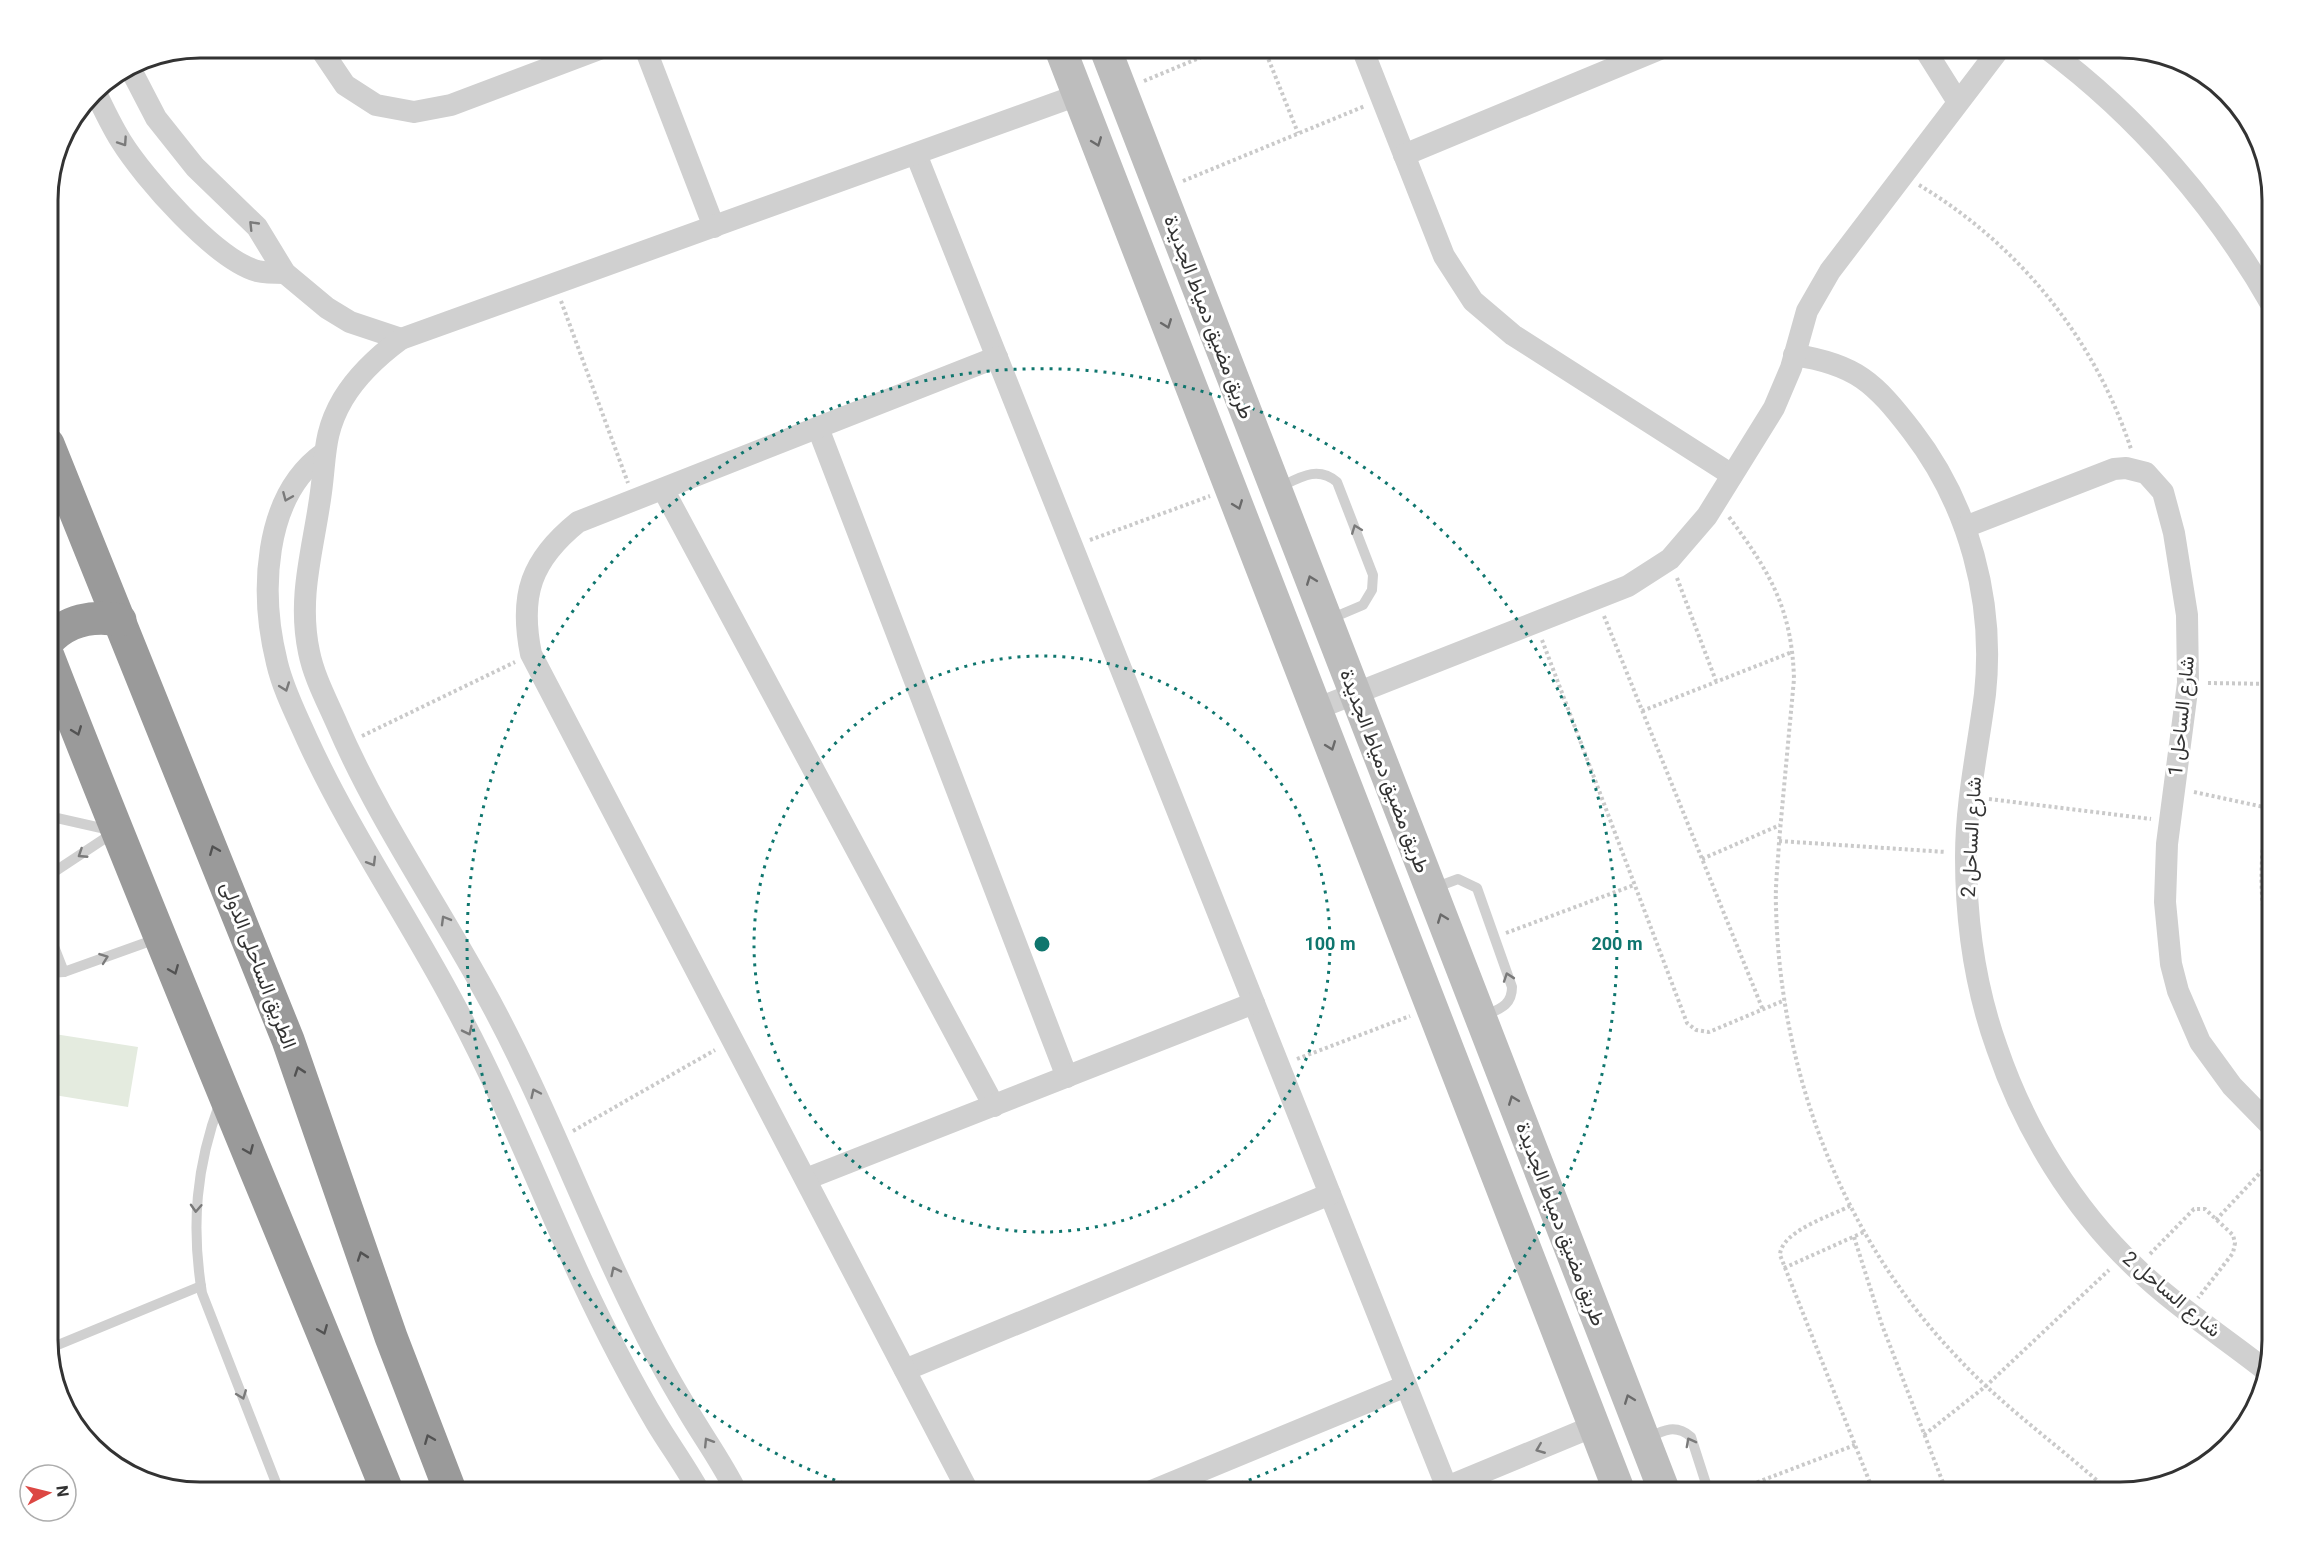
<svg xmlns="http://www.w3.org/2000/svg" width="2321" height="1541" font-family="Roboto,Vazirmatn,sans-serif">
  <rect width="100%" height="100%" fill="#fff"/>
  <!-- green -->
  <path fill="#e4ebdf" d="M48 1033 138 1047 128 1107 48 1094Z"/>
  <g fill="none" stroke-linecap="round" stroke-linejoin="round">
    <!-- path -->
    <g stroke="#cacaca" stroke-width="4" stroke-dasharray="3 3" stroke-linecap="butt">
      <path d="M1264 48 1298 133"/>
      <path d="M1144 81 1223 48"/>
      <path d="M1183 181 1365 106"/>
      <path d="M1919 185C2019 245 2095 339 2131 449"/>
      <path d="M561 301 628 483"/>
      <path d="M1729 517C1770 572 1792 609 1794 679 1789 733 1784 787 1779 842 1778 864 1775 885 1776 907 1780 1073 1842 1237 1957 1357 2004 1408 2061 1447 2111 1493"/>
      <path d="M1090 540 1210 496"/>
      <path d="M1677 578 1716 681"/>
      <path d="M1604 616 1763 1010"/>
      <path d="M1542 640 1687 1023 1696 1030 1709 1032 1785 1000"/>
      <path d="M2208 683 2273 684"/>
      <path d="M1642 711 1792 652"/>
      <path d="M362 736 515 662"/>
      <path d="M2194 792 2273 809"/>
      <path d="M1989 799 2151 819"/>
      <path d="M2268 808C2260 858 2257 904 2273 952"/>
      <path d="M1779 841 1946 852"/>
      <path d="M1702 859 1780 825"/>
      <path d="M1506 933 1634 885"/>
      <path d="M1297 1059 1410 1016"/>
      <path d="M573 1131 715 1050"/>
      <path d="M1850 1206C1831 1216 1781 1231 1780 1255L1874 1493"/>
      <path d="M2216 1220 2273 1159"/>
      <path d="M1854 1237 1882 1325 1947 1493"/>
      <path d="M2150 1254 2194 1209H2205L2233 1235 2235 1243 2233 1253 2198 1298"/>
      <path d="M1784 1268 1864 1232"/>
      <path d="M1924 1435 1986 1386 2109 1270"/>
      <path d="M1729 1493 1855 1445"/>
    </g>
    <!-- lane -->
    <g stroke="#d0d0d0" stroke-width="10">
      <path d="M1278 488C1299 478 1317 465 1337 482L1373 575 1372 590 1363 605 1330 619"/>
      <path d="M48 816 110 830"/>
      <path d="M48 876 113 833"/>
      <path d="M1434 888 1458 879 1477 888 1512 987C1512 1006 1499 1009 1484 1016"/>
      <path d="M48 931 64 972"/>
      <path d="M48 973 64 972 156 939"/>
      <path d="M220 1102C196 1166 191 1226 202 1293L280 1493"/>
      <path d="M48 1349 201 1286"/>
      <path d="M1646 1439C1662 1431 1675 1423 1691 1437L1709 1493"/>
    </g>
    <!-- street -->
    <g stroke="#d0d0d0" stroke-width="22">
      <path d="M320 48 345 85 376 105 414 112 451 105 602 48"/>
      <path d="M645 48 714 227"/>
      <path d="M1362 48 1444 256 1473 301 1513 335 1732 475"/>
      <path d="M1924 48 1958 102"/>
      <path d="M2046 48C2138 116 2217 208 2273 307"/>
      <path d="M130 68 156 118 195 167 257 227 285 273 327 308 350 322 401 339"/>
      <path d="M95 91C103 108 111 125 121 141 144 178 215 259 257 271 266 273 276 273 285 273"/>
      <path d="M916 154 1449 1493"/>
      <path d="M1404 155 1662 48"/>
      <path d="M1794 355C1856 364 1875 383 1912 431 1969 505 1995 601 1985 694 1978 748 1966 802 1966 857 1966 922 1975 987 1997 1048 2025 1130 2073 1208 2135 1267 2174 1305 2222 1336 2264 1369"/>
      <path d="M818 428 1067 1077"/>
      <path d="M324 453C262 497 260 595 277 663 283 689 296 714 307 739 349 831 407 915 454 1004 502 1093 539 1187 581 1279 604 1328 629 1377 657 1424 671 1447 687 1469 700 1493"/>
      <path d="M663 489 994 1106"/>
      <path d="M1965 527 2114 469 2126 468 2146 473 2163 492 2174 533 2187 615 2188 683 2167 844 2165 902 2171 964 2178 991 2200 1042 2232 1086 2273 1128"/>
      <path d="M1316 709 1628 586 1670 559 1707 516 1774 408 1791 368 1807 311 1830 271 2000 48"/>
      <path d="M806 1179 1254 1003"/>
      <path d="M905 1370 1330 1194"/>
      <path d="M1447 1487 1594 1426"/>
      <path d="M737 1493C722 1462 701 1434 684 1404 665 1373 648 1340 632 1307 580 1201 539 1088 481 985 433 898 376 815 337 724 327 701 314 677 309 652 297 596 314 547 321 492 326 456 323 433 343 399 358 374 378 356 401 339L1078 95"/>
      <path d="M969 1493 531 654C519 595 531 560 578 522L997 357"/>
      <path d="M1147 1493 1406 1386"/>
    </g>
    <!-- secondary -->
    <g stroke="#bdbdbd" stroke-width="32">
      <path d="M1060 48 1620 1493"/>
      <path d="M1105 48 1665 1493"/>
    </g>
    <!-- highway -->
    <g stroke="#9a9a9a" stroke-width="33">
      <path d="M48 444 288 1040 391 1337 451 1493"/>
      <path d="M48 641C67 620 93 615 120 620"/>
      <path d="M48 656C157 937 275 1214 388 1493"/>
    </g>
  </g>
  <!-- one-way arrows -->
  <defs><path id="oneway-chevron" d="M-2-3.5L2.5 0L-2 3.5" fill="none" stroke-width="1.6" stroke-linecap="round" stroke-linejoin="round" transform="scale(1.5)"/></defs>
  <g stroke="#7a7a7a">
    <use href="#oneway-chevron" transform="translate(123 142) rotate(56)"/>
    <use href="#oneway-chevron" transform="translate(253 225) rotate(-134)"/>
    <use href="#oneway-chevron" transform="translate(287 497) rotate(113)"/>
    <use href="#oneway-chevron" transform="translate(1356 529) rotate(-111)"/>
    <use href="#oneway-chevron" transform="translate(285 687) rotate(70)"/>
    <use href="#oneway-chevron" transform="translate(82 854) rotate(147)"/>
    <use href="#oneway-chevron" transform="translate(372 862) rotate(59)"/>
    <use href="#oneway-chevron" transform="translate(445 920) rotate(-120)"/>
    <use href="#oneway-chevron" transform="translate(104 958) rotate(-20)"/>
    <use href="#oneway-chevron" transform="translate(1508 977) rotate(-109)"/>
    <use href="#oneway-chevron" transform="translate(468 1031) rotate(64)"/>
    <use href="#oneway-chevron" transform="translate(535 1093) rotate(-115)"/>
    <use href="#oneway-chevron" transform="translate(196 1208) rotate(93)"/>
    <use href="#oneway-chevron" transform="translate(615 1271) rotate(-116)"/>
    <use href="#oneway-chevron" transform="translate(242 1395) rotate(69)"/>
    <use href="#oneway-chevron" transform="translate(708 1442) rotate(-122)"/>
    <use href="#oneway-chevron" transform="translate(1690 1442) rotate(-118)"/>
    <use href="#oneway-chevron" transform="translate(1540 1449) rotate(158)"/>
  </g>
  <g stroke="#6a6a6a">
    <use href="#oneway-chevron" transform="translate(1097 142) rotate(69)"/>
    <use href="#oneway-chevron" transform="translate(1167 324) rotate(69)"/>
    <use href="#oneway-chevron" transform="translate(1238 505) rotate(69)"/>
    <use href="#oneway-chevron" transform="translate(1311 580) rotate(-111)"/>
    <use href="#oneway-chevron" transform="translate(1331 746) rotate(69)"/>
    <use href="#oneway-chevron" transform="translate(1442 918) rotate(-111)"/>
    <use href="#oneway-chevron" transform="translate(1513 1100) rotate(-111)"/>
    <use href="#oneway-chevron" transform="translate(1629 1399) rotate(-111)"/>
  </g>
  <g stroke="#525252">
    <use href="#oneway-chevron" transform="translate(77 731) rotate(69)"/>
    <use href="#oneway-chevron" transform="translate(214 850) rotate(-112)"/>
    <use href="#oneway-chevron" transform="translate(174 970) rotate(68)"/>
    <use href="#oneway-chevron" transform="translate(299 1071) rotate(-109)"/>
    <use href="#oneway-chevron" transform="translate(249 1150) rotate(67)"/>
    <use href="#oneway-chevron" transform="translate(362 1256) rotate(-109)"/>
    <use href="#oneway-chevron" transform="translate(323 1330) rotate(68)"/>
    <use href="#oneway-chevron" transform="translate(429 1439) rotate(-112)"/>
  </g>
  <!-- distance rings -->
  <g fill="none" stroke="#0f766e" stroke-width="3" stroke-dasharray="3 6">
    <circle cx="1042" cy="944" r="288"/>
    <path d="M869 1492A575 575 0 1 1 1215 1492"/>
  </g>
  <g text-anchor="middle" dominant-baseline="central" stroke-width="6" stroke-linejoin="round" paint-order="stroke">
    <!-- street labels -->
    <g font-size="20" fill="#333" stroke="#fff">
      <text transform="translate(1209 317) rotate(69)">طريق مضيق دمياط الجديدة</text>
      <text transform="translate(2181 716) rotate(-84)">شارع الساحل 1</text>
      <text transform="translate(1385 771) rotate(69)">طريق مضيق دمياط الجديدة</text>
      <text transform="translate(1971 837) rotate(-87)">شارع الساحل 2</text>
      <text transform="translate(259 965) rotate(69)">الطريق الساحلى الدولى</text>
      <text transform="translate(1561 1224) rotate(69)">طريق مضيق دمياط الجديدة</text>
      <text transform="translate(2172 1294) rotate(40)">شارع الساحل 2</text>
    </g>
  </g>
  <!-- crop -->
  <path d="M0 0H2321V1541H0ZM200 58H2120A142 142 0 0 1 2262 200V1340A142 142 0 0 1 2120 1482H200A142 142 0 0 1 58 1340V200A142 142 0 0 1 200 58Z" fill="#fff" fill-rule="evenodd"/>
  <path fill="none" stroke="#333" stroke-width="3" d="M200 58H2120A142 142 0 0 1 2262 200V1340A142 142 0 0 1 2120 1482H200A142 142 0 0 1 58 1340V200A142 142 0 0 1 200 58Z"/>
  <circle cx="1042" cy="944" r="9" fill="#0f766e" stroke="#fff" stroke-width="3"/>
  <g font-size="18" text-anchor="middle" font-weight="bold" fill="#0f766e" stroke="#fff" stroke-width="6" stroke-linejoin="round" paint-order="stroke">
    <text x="1330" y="950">100 m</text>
    <text x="1617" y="950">200 m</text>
  </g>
  <!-- north arrow -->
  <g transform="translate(48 1493) rotate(83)"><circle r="28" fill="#ffffff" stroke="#adadad" stroke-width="1.5"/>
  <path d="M0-4.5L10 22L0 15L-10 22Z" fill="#dc4743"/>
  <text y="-9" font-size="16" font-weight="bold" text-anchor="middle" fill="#333333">N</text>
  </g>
</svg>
